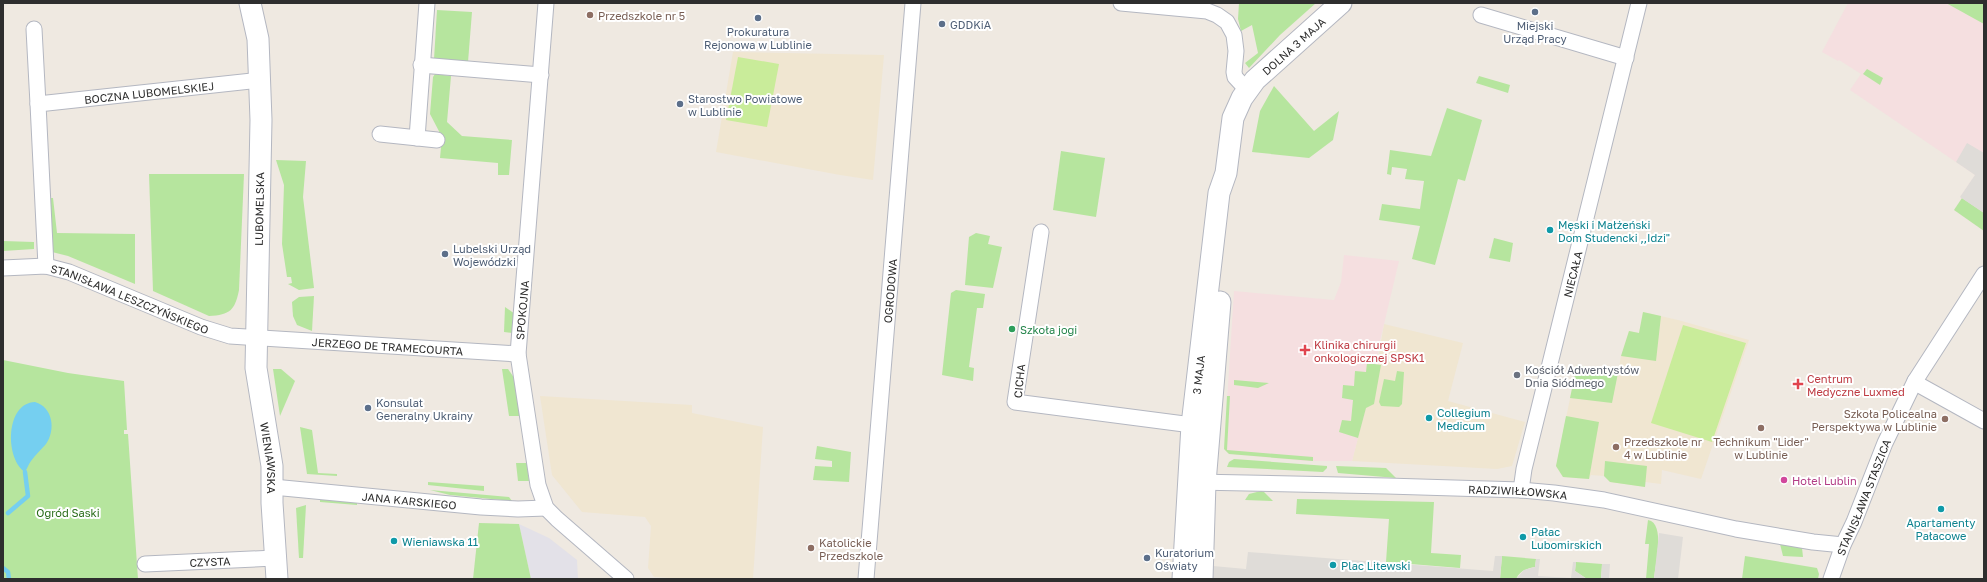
<svg xmlns="http://www.w3.org/2000/svg" width="1987" height="582" font-family="'Golos Text',sans-serif">
  <rect width="100%" height="100%" fill="#efe9e1"/>
  <!-- industrial -->
  <path fill="#e3e1e8" d="M519 524 549 538 577 560 578 579H531Z"/>
  <!-- education -->
  <g fill="#f0e6d1">
    <path d="M733 52 884 55 873 180 840 175 716 152Z"/>
    <path d="M1643 312 1678 320 1749 340 1701 479 1662 470 1661 484 1645 482V487L1610 482 1604 476 1591 475 1589 479 1563 477 1556 466 1577 365 1618 373 1621 356 1629 331 1639 333Z"/>
    <path d="M1384 324 1463 343 1448 401 1525 422 1512 466 1497 469 1352 461 1378 359Z"/>
    <path d="M540 396 692 405V413L763 427 753 579H688L654 577 648 568 651 526 645 517 582 512 552 475Z"/>
  </g>
  <!-- medical -->
  <g fill="#f5dfe0">
    <path d="M1848 3H1984V231L1954 210 1962 198 1960 197 1975 175 1850 90 1861 74 1839 60 1838 61 1822 52Z"/>
    <path d="M1344 255 1399 261 1380 341 1375 373 1352 461H1304L1229 454 1224 449 1234 291 1334 300 1341 282Z"/>
  </g>
  <!-- green -->
  <g fill="#b6e59e">
    <path d="M1239 3H1316L1280 35 1249 68 1245 63 1258 53 1252 25 1241 31 1238 19Z"/>
    <path d="M1946 3H1984V24Z"/>
    <path d="M437 10 472 12 468 62 434 59Z"/>
    <path d="M1867 69 1883 78 1880 85 1863 74Z"/>
    <path d="M435 74 451 76 447 122 462 136 512 140 509 175H498V163L440 158 442 137 430 114 433 77Z"/>
    <path d="M1479 76 1510 85 1508 93 1476 83Z"/>
    <path d="M1274 86 1314 131 1339 111 1333 140 1309 158 1252 152 1260 111Z"/>
    <path d="M1447 108 1482 120 1465 181 1458 179 1435 265 1412 259 1420 226 1379 220 1382 204 1420 209 1424 181 1405 179 1407 169 1392 167 1391 175 1387 174 1390 150 1431 156Z"/>
    <path d="M1061 151 1105 158 1096 217 1053 210Z"/>
    <path d="M276 160 306 161 303 197 314 288 299 290 288 284 292 283 291 277H287L282 244 284 185Z"/>
    <path d="M149 174H244L239 290C235 310 230 315 209 316L153 291Z"/>
    <path d="M47 198H53L57 233 135 234V284L68 256 52 252Z"/>
    <path d="M1962 198 1984 213V231L1954 210Z"/>
    <path d="M976 233 990 236 988 244 1002 247 993 288 965 285 969 237Z"/>
    <path d="M1494 238 1513 243 1510 262 1489 258Z"/>
    <path d="M3 241 34 242V249L3 251Z"/>
    <path d="M956 290 985 294 983 308H977L969 367 974 368 973 381 942 375 951 293Z"/>
    <path d="M314 296 312 331 297 325 293 316 292 302 299 297Z"/>
    <path d="M505 307 515 314 513 333 504 332Z"/>
    <path d="M1643 312 1661 316 1656 361 1621 356 1629 331 1639 333Z"/>
    <path d="M3 360 68 373 124 381 127 430H124V434H128L138 579H147H3Z"/>
    <path d="M1367 363 1381 365 1374 404 1366 408 1358 438 1339 432 1342 420 1351 421 1353 400 1342 398 1343 385 1354 386 1355 371 1366 372Z"/>
    <path d="M1577 365 1618 373 1612 403 1570 398Z"/>
    <path d="M273 369H281L295 381 280 416Z"/>
    <path d="M502 369H508L515 379 520 416H509Z"/>
    <path d="M1397 371 1404 372 1402 404 1399 407 1381 406 1379 402 1384 379 1395 381Z"/>
    <path d="M1234 380 1269 383 1258 388 1234 385Z"/>
    <path d="M1227 396H1230L1227 450 1313 457V461L1229 454 1224 449Z"/>
    <path d="M1566 416 1599 422 1589 479 1563 477 1556 466Z"/>
    <path d="M300 427 312 430 318 473 337 474V476L307 474Z"/>
    <path d="M817 446 851 452 849 482 813 480 815 466 832 467V461L815 459Z"/>
    <path d="M1234 459 1327 466V468L1323 472 1227 467 1229 462Z"/>
    <path d="M1605 461 1647 466 1645 487 1610 482 1604 476Z"/>
    <path d="M516 463H527L529 481H518Z"/>
    <path d="M1336 466 1386 468 1396 478 1338 473Z"/>
    <path d="M428 482 484 486V491L428 485Z"/>
    <path d="M430 490 509 497 512 501 450 495Z"/>
    <path d="M1261 491 1264 492 1273 501 1245 500 1249 494Z"/>
    <path d="M320 497 357 501V505L320 502Z"/>
    <path d="M1297 499 1434 502 1431 553 1461 555 1460 568 1386 562 1389 519 1296 514Z"/>
    <path d="M306 505 303 558H299L296 508Z"/>
    <path d="M1648 520C1666 523 1655 566 1654 579H1646L1649 544H1645Z"/>
    <path d="M479 523 519 524 531 579H473Z"/>
    <path d="M1780 544 1802 548 1803 557 1783 556Z"/>
    <path d="M1502 556 1536 559 1535 567C1527 568 1520 571 1516 579H1500Z"/>
    <path d="M1745 556 1817 568 1819 574 1818 579H1742Z"/>
    <path d="M1576 562 1602 564 1601 579H1587L1575 571Z"/>
  </g>
  <!-- pitch -->
  <g fill="#c9ec9a">
    <path d="M738 57 779 64 767 127 726 120Z"/>
    <path d="M1683 325 1746 343 1712 442 1651 423Z"/>
  </g>
  <!-- plaza -->
  <g fill="#dfdcd8">
    <path d="M1967 143 1984 153V213L1960 197 1975 175 1956 162Z"/>
    <path d="M1659 533 1683 537 1678 579H1654Z"/>
    <path d="M1248 552 1493 571 1495 556H1502L1500 579H1212L1213 566 1246 569Z"/>
    <path d="M1536 559H1540L1538 576 1571 578 1573 562H1576L1575 571 1587 579H1516L1524 570 1535 567Z"/>
    <path d="M1602 564H1610L1609 579H1601Z"/>
  </g>
  <!-- water -->
  <path fill="#75cff0" d="M35 402C53 407 56 430 46 444 41 450 35 455 31 461 28 465 27 469 25 472 5 459 5 403 35 402Z"/>
  <g fill="none" stroke-linecap="round" stroke-linejoin="round">
    <!-- stream -->
    <g stroke="#75cff0" stroke-width="4.5">
      <path d="M8 513 28 496 25 472"/>
      <path d="M3 568 8 572 9 579"/>
    </g>
    <!-- street casing -->
    <g stroke="#b4b7c1" stroke-width="17">
      <g id="street">
        <path d="M546 3 518 354 538 485 546 508 557 519 626 579"/>
        <path d="M1121 3 1207 11 1217 15 1227 22 1234 35 1236 51 1234 72 1235 77 1247 90"/>
        <path d="M1481 15 1626 58"/>
        <path d="M34 29 38 104"/>
        <path d="M421 65 541 75"/>
        <path d="M380 134 437 140"/>
        <path d="M417 138 427 3"/>
        <path d="M1041 232 1015 402 1192 425"/>
        <path id="s1" d="M46 266 38 104 260 80"/>
        <path id="s2" d="M3 268 46 266 69 272 201 327 230 336 518 354"/>
        <path d="M1915 381 1921 386 1984 421"/>
        <path id="s3" d="M1195 482 1387 486 1521 490 1554 493 1604 500 1736 529 1813 542 1843 545"/>
        <path id="s4" d="M273 487 481 507 518 509 546 508"/>
        <path id="s5" d="M1521 490 1524 469 1639 3"/>
        <path id="s6" d="M145 564 275 558"/>
        <path id="s7" d="M866 579 913 3"/>
        <path id="s8" d="M1831 579 1843 545 1854 522 1885 443 1915 381 1984 274"/>
      </g>
    </g>
    <!-- secondary casing -->
    <g stroke="#b4b7c1" stroke-width="23">
      <g id="secondary">
        <path id="s9" d="M250 3 258 39 261 120 256 368 272 466V503L277 579"/>
        <path id="s10" d="M1183 579 1192 425 1219 193 1226 173 1233 118 1242 98 1255 80 1341 3"/>
        <path d="M1202 579 1205 483 1220 302"/>
      </g>
    </g>
    <!-- street -->
    <use href="#street" stroke="#fff" stroke-width="15"/>
    <!-- secondary -->
    <use href="#secondary" stroke="#fff" stroke-width="21"/>
  </g>
  <!-- markers -->
  <g fill="#5c6f8a" stroke="#fff" stroke-width="1.5">
    <circle cx="1535" cy="12" r="4"/>
    <circle cx="758" cy="18" r="4"/>
    <circle cx="942" cy="24" r="4"/>
    <circle cx="680" cy="104" r="4"/>
    <circle cx="445" cy="254" r="4"/>
    <circle cx="368" cy="408" r="4"/>
    <circle cx="1147" cy="558" r="4"/>
  </g>
  <g fill="#8d6e63" stroke="#fff" stroke-width="1.5">
    <circle cx="590" cy="15" r="4"/>
    <circle cx="1945" cy="419" r="4"/>
    <circle cx="1761" cy="428" r="4"/>
    <circle cx="1616" cy="447" r="4"/>
    <circle cx="811" cy="548" r="4"/>
  </g>
  <g fill="#0f9aa8" stroke="#fff" stroke-width="1.5">
    <circle cx="1550" cy="230" r="4"/>
    <circle cx="1429" cy="418" r="4"/>
    <circle cx="1941" cy="509" r="4"/>
    <circle cx="1523" cy="537" r="4"/>
    <circle cx="394" cy="541" r="4"/>
    <circle cx="1333" cy="565" r="4"/>
  </g>
  <circle fill="#2e9e5b" stroke="#fff" stroke-width="1.5" cx="1012" cy="329" r="4"/>
  <g fill="#e0444e" stroke="#fff" stroke-width="1.5">
    <path d="M1303 344h4v4h4v4h-4v4h-4v-4h-4v-4h4z"/>
    <path d="M1796 378h4v4h4v4h-4v4h-4v-4h-4v-4h4z"/>
  </g>
  <circle fill="#6b7280" stroke="#fff" stroke-width="1.5" cx="1517" cy="375" r="4"/>
  <circle fill="#d1479c" stroke="#fff" stroke-width="1.5" cx="1784" cy="480" r="4"/>
  <g text-anchor="middle" dominant-baseline="central" stroke-width="4" stroke-linejoin="round" paint-order="stroke">
    <!-- education labels -->
    <g font-size="11" fill="#785e54" stroke="#fff" text-anchor="start">
      <text x="598" y="15">Przedszkole nr 5</text>
      <text x="1937" y="413" text-anchor="end">Szkoła Policealna<tspan x="1937" dy="13">Perspektywa w Lublinie</tspan></text>
      <text x="1624" y="441">Przedszkole nr<tspan x="1624" dy="13">4 w Lublinie</tspan></text>
      <text x="1761" y="441" text-anchor="middle">Technikum "Lider"<tspan x="1761" dy="13">w Lublinie</tspan></text>
      <text x="819" y="542">Katolickie<tspan x="819" dy="13">Przedszkole</tspan></text>
    </g>
    <!-- service labels -->
    <g font-size="11" fill="#4e5e75" stroke="#fff" text-anchor="start">
      <text x="950" y="24">GDDKiA</text>
      <text x="1535" y="25" text-anchor="middle">Miejski<tspan x="1535" dy="13">Urząd Pracy</tspan></text>
      <text x="758" y="31" text-anchor="middle">Prokuratura<tspan x="758" dy="13">Rejonowa w Lublinie</tspan></text>
      <text x="688" y="98">Starostwo Powiatowe<tspan x="688" dy="13">w Lublinie</tspan></text>
      <text x="453" y="248">Lubelski Urząd<tspan x="453" dy="13">Wojewódzki</tspan></text>
      <text x="376" y="402">Konsulat<tspan x="376" dy="13">Generalny Ukrainy</tspan></text>
      <text x="1155" y="552">Kuratorium<tspan x="1155" dy="13">Oświaty</tspan></text>
    </g>
    <!-- street labels -->
    <g font-size="11" fill="#2e2e2e" stroke="#fff">
      <text stroke="none"><textPath href="#s10" startOffset="560">DOLNA 3 MAJA</textPath></text>
      <text stroke="none"><textPath href="#s1" startOffset="274">BOCZNA LUBOMELSKIEJ</textPath></text>
      <text transform="translate(259 209) rotate(-89)">LUBOMELSKA</text>
      <text stroke="none"><textPath href="#s5" startOffset="222">NIECAŁA</textPath></text>
      <text stroke="none"><textPath href="#s7" startOffset="289">OGRODOWA</textPath></text>
      <text stroke="none"><textPath href="#s2" startOffset="133">STANISŁAWA LESZCZYŃSKIEGO</textPath></text>
      <text transform="translate(522 310) rotate(-85)">SPOKOJNA</text>
      <text stroke="none"><textPath href="#s2" startOffset="398">JERZEGO DE TRAMECOURTA</textPath></text>
      <text stroke="none"><textPath href="#s10" startOffset="205">3 MAJA</textPath></text>
      <text transform="translate(1019 381) rotate(-84)">CICHA</text>
      <text stroke="none"><textPath href="#s9" startOffset="457">WIENIAWSKA</textPath></text>
      <text stroke="none"><textPath href="#s3" startOffset="323">RADZIWIŁŁOWSKA</textPath></text>
      <text stroke="none"><textPath href="#s8" startOffset="88">STANISŁAWA STASZICA</textPath></text>
      <text stroke="none"><textPath href="#s4" startOffset="137">JANA KARSKIEGO</textPath></text>
      <text stroke="none"><textPath href="#s6" startOffset="65">CZYSTA</textPath></text>
    </g>
    <!-- culture labels -->
    <g font-size="11" fill="#0d838f" stroke="#fff" text-anchor="start">
      <text x="1558" y="224">Męski i Małżeński<tspan x="1558" dy="13">Dom Studencki ,,Idzi"</tspan></text>
      <text x="1437" y="412">Collegium<tspan x="1437" dy="13">Medicum</tspan></text>
      <text x="1941" y="522" text-anchor="middle">Apartamenty<tspan x="1941" dy="13">Pałacowe</tspan></text>
      <text x="1531" y="531">Pałac<tspan x="1531" dy="13">Lubomirskich</tspan></text>
      <text x="402" y="541">Wieniawska 11</text>
      <text x="1341" y="565">Plac Litewski</text>
    </g>
    <!-- leisure labels -->
    <g font-size="11" fill="#27864d" stroke="#fff" text-anchor="start">
      <text x="1020" y="329">Szkoła jogi</text>
    </g>
    <!-- health labels -->
    <g font-size="11" fill="#be3a42" stroke="#fff" text-anchor="start">
      <text x="1314" y="344">Klinika chirurgii<tspan x="1314" dy="13">onkologicznej SPSK1</tspan></text>
      <text x="1807" y="378">Centrum<tspan x="1807" dy="13">Medyczne Luxmed</tspan></text>
    </g>
    <!-- worship labels -->
    <g font-size="11" fill="#5b616d" stroke="#fff" text-anchor="start">
      <text x="1525" y="369">Kościół Adwentystów<tspan x="1525" dy="13">Dnia Siódmego</tspan></text>
    </g>
    <!-- hotel labels -->
    <g font-size="11" fill="#b23c85" stroke="#fff" text-anchor="start">
      <text x="1792" y="480">Hotel Lublin</text>
    </g>
    <!-- park labels -->
    <g font-size="11" fill="#2c6e1b" stroke="#fff">
      <text x="68" y="512">Ogród Saski</text>
    </g>
  </g>
  <!-- border -->
  <rect width="1987" height="582" fill="none" stroke="#2e2e2e" stroke-width="8"/>
</svg>
